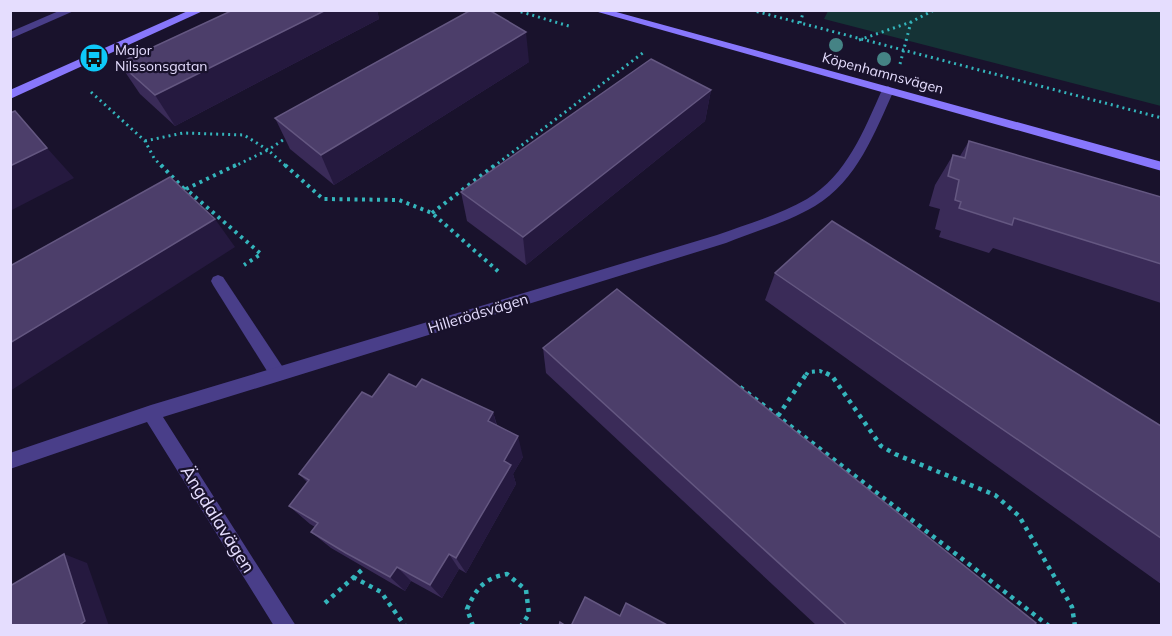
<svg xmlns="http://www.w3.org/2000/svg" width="1172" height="636" font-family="Mulish,sans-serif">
  <rect width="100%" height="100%" fill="#19122c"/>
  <!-- green -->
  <path fill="#153336" d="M828 11H1161V106L824 19Z"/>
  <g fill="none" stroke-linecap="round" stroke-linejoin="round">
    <!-- path-far2 -->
    <g stroke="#34b5bc" stroke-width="3" stroke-dasharray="2 4" stroke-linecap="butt">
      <path d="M515 10 572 27"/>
      <path d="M751 10 1162 118"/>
      <path d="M800 23 804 10"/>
      <path d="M859 40 911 22 934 10"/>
      <path d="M900 64 911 22"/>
      <path d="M91 92 145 141 154 158 162 167"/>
      <path d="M145 141 183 133 244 135 268 150 289 136"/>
      <path d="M233 167 268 150 287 167"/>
      <path d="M493 167 644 52"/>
    </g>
    <!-- path-far1 -->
    <g stroke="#34b5bc" stroke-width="4" stroke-dasharray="3 4.5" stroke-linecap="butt">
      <path d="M161 165 185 190"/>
      <path d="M236 165 186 189 261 254 244 265"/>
      <path d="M285 165 323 199 399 200 432 213 500 273"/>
      <path d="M432 213 495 165"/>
      <path d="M806 375 808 372 820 371 829 375"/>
    </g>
    <!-- path -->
    <g stroke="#34b5bc" stroke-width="4.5" stroke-dasharray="4 5" stroke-linecap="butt">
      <path d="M826 373 832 376 881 446 895 454 995 495 1019 516 1072 607 1075 626"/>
      <path d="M740 387 1049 626"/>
      <path d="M778 416 807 373"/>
      <path d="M353 577 381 592 405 626"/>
      <path d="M325 603 364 568"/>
      <path d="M473 626 467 609C476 589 484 578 507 574L526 590 529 614 521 626"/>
    </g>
    <!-- lane -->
    <g fill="#493e89" fill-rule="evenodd">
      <path d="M61 10H76L10 39V32Z"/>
      <path d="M218 275 223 277 284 369 286 374 284 379 278 381 272 379 213 285 211 281 213 277Z"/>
    </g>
    <!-- street -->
    <path fill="#493e89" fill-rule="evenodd" d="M888 86 894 90C875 132 857 181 815 206 788 222 756 231 726 243L163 417 296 626H274L147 422 10 469V453L151 405 717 235C747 224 779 215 807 199 847 175 864 130 882 90Z"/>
    <!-- secondary -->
    <g fill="#8877fc" fill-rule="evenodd">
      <path d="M190 10H205L10 99V90Z"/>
      <path d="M591 10H609L1162 162V171Z"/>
    </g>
  </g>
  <!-- trees -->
  <g fill="#458385">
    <circle cx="836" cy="45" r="7"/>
    <circle cx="884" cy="59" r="7"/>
  </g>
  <!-- wall -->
  <g fill="#3a2b58">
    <path d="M233 10H377L379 19 175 126 140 94 119 63Z"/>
    <path d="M529 62 334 185 290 149 275 118Z"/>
    <path d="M711 90 705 121 526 265 467 221 461 192Z"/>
    <path d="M969 141 1161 197V303L993 248 989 253 939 237 941 231 935 229 940 209 929 206 935 185 953 155 960 156Z"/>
    <path d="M775 273 1161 426V584L765 300Z"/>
    <path d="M543 348 1034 626H817L546 373Z"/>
    <path d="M416 387 493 412 497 425 523 457 513 474 516 484 466 573 459 569 442 598 411 581 405 591 331 548 311 532 315 527 310 524 289 506 307 482 299 474 372 397Z"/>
  </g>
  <!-- shaded-wall -->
  <g fill="#25193f">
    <path d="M326 10H377L379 19 175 126 155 95Z"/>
    <path d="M526 32 529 62 334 185 321 155Z"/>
    <path d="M711 90 705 121 526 265 523 237Z"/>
    <path d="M47 148 74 178 10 211V166Z"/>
    <path d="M215 219 235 247 10 391V343Z"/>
    <path d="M493 412 499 435 488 421Z"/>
    <path d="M518 436 523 457 513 474 516 484 466 573 456 558 504 461Z"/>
    <path d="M64 554 87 563 109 626H78Z"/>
    <path d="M449 554 459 569 442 598 430 585Z"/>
    <path d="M397 567 411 581 405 591 390 577Z"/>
  </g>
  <!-- building -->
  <g fill="#4c3e6a" stroke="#645781" stroke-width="1.5">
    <path d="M233 10H326L155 95 119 63Z"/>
    <path d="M471 10H489L526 32 321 155 275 118Z"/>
    <path d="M651 59 711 90 523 237 461 192Z"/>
    <path d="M15 111 47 148 10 166V113Z"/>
    <path d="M969 141 1161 197V264L1014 218 1012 225 959 208 961 202 955 200 959 180 948 176 953 155 965 158Z"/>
    <path d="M170 177 215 219 10 343V266Z"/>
    <path d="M832 221 1161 426V538L775 273Z"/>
    <path d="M617 289 1036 623 1034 626H848L543 348Z"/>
    <path d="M389 374 416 387 422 379 493 412 488 421 518 436 504 461 511 465 456 558 449 554 430 585 397 567 390 577 346 553 311 532 318 523 289 506 309 480 299 474 362 392 372 397Z"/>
    <path d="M64 554 85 621 78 626H10V586Z"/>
    <path d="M585 597 620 616 626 603 669 626H571Z"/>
    <path d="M560 622 566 626H559Z"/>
  </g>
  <!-- icons -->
  <defs>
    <g id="bus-disc" transform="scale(1.5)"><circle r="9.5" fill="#0ec9f9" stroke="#19122c"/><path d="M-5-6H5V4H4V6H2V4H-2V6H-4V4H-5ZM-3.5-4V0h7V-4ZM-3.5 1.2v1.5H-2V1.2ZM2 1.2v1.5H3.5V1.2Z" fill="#111"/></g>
  </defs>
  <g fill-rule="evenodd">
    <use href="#bus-disc" x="94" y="58"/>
  </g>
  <g text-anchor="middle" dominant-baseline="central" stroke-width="4.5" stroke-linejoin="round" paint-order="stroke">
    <!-- far-poi labels -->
    <g font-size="14" fill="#e5ddfe" stroke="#19122c" text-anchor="start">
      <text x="115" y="50">Major<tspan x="115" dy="16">Nilssonsgatan</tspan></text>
    </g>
    <!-- far-street labels -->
    <g font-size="14" fill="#e5ddfe" stroke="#19122c">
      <text transform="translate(883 73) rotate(15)">Köpenhamnsvägen</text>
    </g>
    <!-- street labels -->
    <g font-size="15" fill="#e5ddfe" stroke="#19122c">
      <text transform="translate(478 313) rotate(-17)">Hillerödsvägen</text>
    </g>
    <!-- near-street labels -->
    <g font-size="18" fill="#e5ddfe" stroke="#19122c">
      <text transform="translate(218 519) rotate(58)">Ängdalavägen</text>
    </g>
  </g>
  <!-- border -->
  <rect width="1172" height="636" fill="none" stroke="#e5ddfe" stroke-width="24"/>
</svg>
